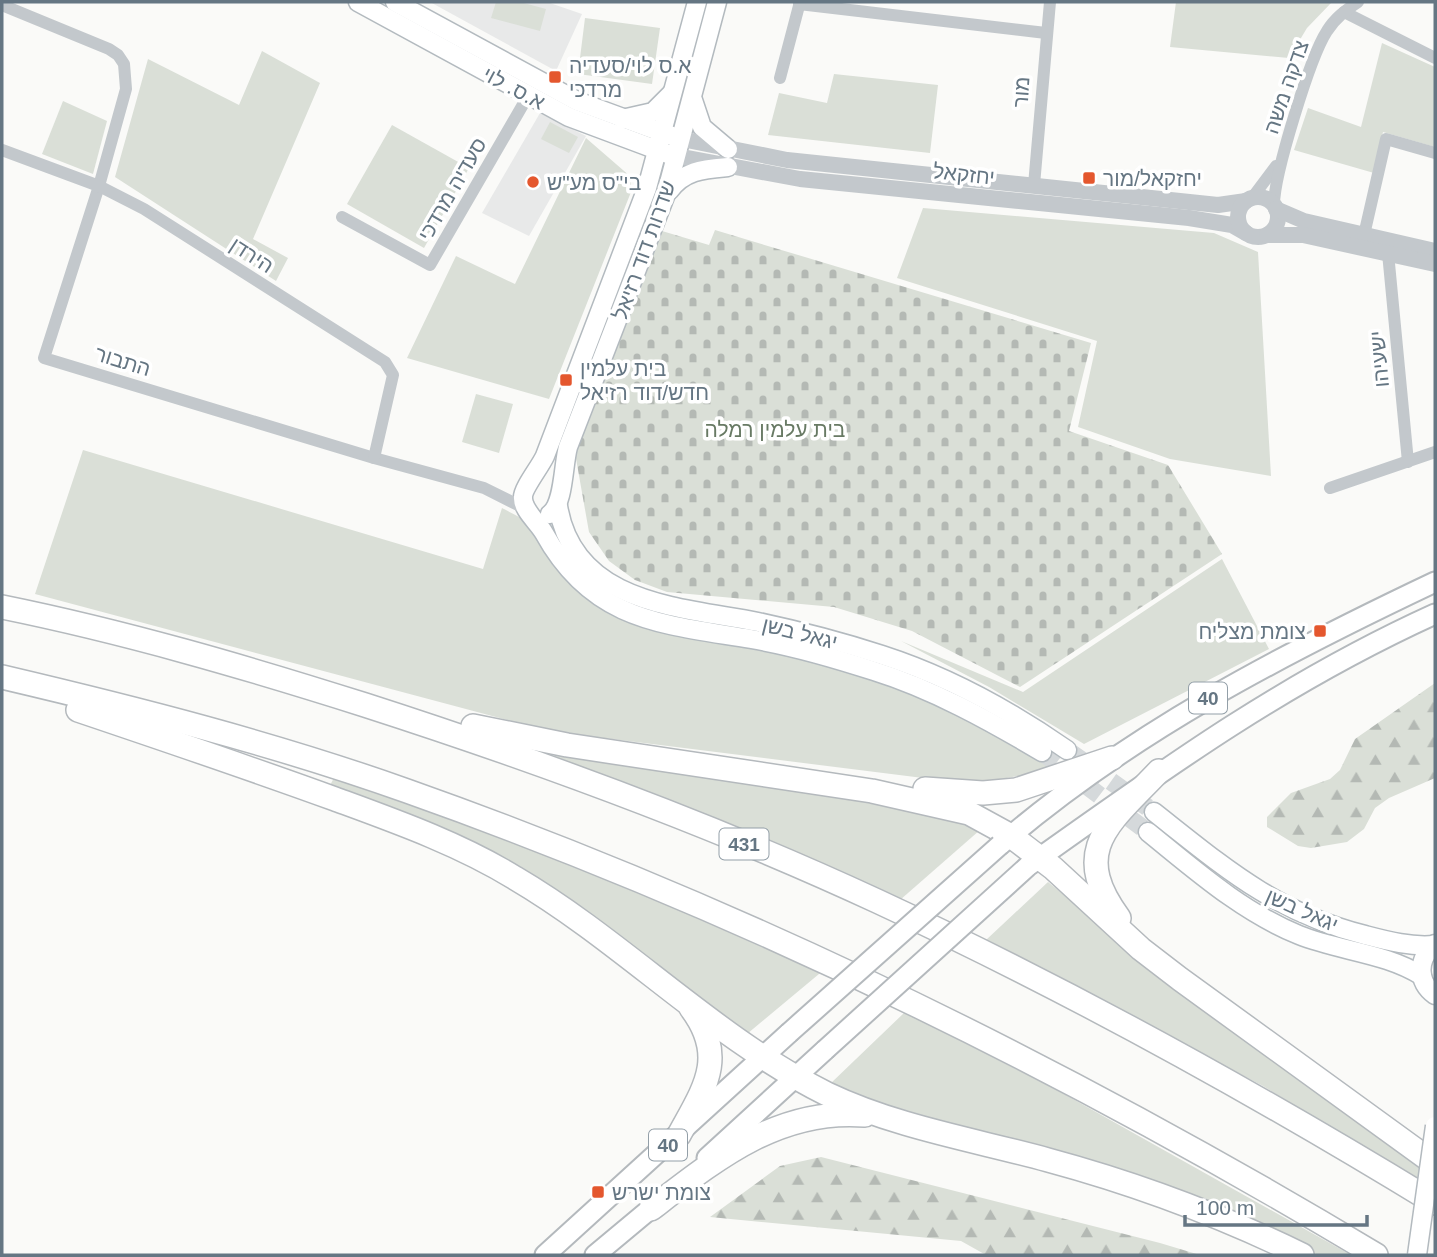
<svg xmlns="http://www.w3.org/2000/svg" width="1437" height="1257" font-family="Helvetica,'Noto Sans Hebrew',sans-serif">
  <defs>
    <pattern id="forest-firs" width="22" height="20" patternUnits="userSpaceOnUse" patternTransform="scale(1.75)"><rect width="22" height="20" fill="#dadfd7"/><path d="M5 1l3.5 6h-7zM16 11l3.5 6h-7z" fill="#b4b9b4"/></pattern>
    <pattern id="cemetery-stones" width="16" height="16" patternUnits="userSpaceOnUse" patternTransform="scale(1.75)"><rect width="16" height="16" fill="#dadfd7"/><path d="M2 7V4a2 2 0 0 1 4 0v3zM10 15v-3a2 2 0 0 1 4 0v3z" fill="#b4b9b4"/></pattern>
  </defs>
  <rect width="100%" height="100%" fill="#fafaf8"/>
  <!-- built -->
  <g fill="#e8e9e9">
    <path d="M430 2H547L582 14 556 71Z"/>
    <path d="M540 113 586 136 529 236 482 213Z"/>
  </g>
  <!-- green -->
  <g fill="#dadfd7">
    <path d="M496 2H520L546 9 540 31 491 18Z"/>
    <path d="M1176 2H1332L1307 28 1289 58 1170 47Z"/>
    <path d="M585 18 660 28 652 84 578 74Z"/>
    <path d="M1382 43 1435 67V147L1383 132 1374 173 1294 150 1308 108 1361 127Z"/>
    <path d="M262 51 320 83 253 239 288 258 276 281 115 177 148 59 239 105Z"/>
    <path d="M834 74 938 85 930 153 768 135 779 93 827 103Z"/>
    <path d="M63 101 107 121 93 174 42 154Z"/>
    <path d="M550 122 578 137 569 153 541 139Z"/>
    <path d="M392 125 469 168 424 248 347 204Z"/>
    <path d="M586 138 631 177V192L549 399 407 358 456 256 515 284Z"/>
    <path d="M923 208 1214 233 1258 252 1271 476 1170 459 1078 427 1097 341 897 278Z"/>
    <path d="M476 394 513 404 499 453 462 442Z"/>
    <path d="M83 450 483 569 502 508C513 514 525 519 534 527 572 557 592 604 637 624 678 643 724 637 767 647 869 671 967 711 1053 770L995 780 955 782 548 731 35 594Z"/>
    <path d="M1222 559 1269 649 1084 744 989 687 901 641 1023 692Z"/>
    <path d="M552 749 932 812 980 830 900 900 557 763Z"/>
    <path d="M335 776 506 839 825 969 747 1034 530 877 328 789Z"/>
    <path d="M1048 882C1175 985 1299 1084 1435 1176V1193L1263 1086 986 940Z"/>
    <path d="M905 1012 1055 1089 1351 1255H1318L1223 1210 903 1112 830 1084Z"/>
  </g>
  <!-- forest -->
  <g fill="url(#forest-firs)">
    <path d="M1435 683V778L1389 798 1375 808 1364 829 1347 842 1311 848 1298 846 1267 827V817L1291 793 1330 779 1340 770 1355 739Z"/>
    <path d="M821 1157 1160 1243 1200 1255H986L961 1241 710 1217 780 1166Z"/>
  </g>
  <!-- cemetery -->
  <path fill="url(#cemetery-stones)" d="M715 230 1091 343 1069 431 1168 465 1222 554 1020 687 912 631 834 607 667 592 635 580 609 561 589 532 575 453 662 231 709 245Z"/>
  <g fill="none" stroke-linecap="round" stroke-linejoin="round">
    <!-- secondary-tunnel -->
    <g stroke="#d5d9db" stroke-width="18" stroke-dasharray="18 9" stroke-linecap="butt">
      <path d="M1067 750 1154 812"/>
      <path d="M1042 752 1148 832"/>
    </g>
    <!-- secondary casing -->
    <g stroke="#b3babf" stroke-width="21">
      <g id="secondary">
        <path d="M358 2 569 117 668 154"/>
        <path d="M395 2 577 101 672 136"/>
        <path d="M697 2 647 188 545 456C540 467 523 488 523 497 522 510 538 522 544 533 593 622 662 624 751 639 793 646 834 658 874 671 932 689 990 721 1042 752"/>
        <path d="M693 100 702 127 728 149"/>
        <path d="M622 119 653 112 672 93"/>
        <path d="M669 191C684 170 704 169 728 167"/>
        <path d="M558 506C574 605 682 607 758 622 800 631 842 642 882 655 947 676 1011 711 1067 750"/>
        <path d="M550 514C564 504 563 465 568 447L666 194 717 2"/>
        <path d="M1154 812C1225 868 1275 912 1365 935 1388 941 1410 947 1434 945"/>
        <path d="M1148 832C1195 870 1242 912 1299 935 1339 951 1386 953 1422 976"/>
        <path d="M1435 944C1418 958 1416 981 1435 995"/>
      </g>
    </g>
    <!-- trunk casing -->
    <g stroke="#b4b9bd" stroke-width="23">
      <g id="trunk">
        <path d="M1000 845C1130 733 1281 655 1435 582"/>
        <path d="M1028 866C1163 770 1283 683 1435 614"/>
        <path d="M707 1158 825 1050"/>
        <path d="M545 1255 789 1033"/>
        <path d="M595 1255 661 1200"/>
      </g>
    </g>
    <!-- motorway casing -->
    <g stroke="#b4b9bd" stroke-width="26">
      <g id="motorway">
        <path d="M2 607C125 632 245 667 365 705 539 761 711 824 877 901 1069 990 1255 1093 1435 1203"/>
        <path d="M2 677C138 709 275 744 407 791 746 911 1068 1070 1376 1255"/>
        <path d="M78 710C164 739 250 768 335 799 395 821 460 844 515 878 624 942 714 1038 827 1094 896 1127 975 1140 1048 1160 1137 1184 1220 1215 1302 1255"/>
        <path d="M473 726 567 745 872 791 969 813 1011 836 1053 868 1141 949 1180 979 1435 1164"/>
        <path d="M925 789 983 793 1016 790 1112 758"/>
        <path d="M1119 918C1068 849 1111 822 1159 771"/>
        <path d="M679 1135C704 1089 728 1057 691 1008"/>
        <path d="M651 1209C716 1159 778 1108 865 1115"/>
      </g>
    </g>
    <!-- minor -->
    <g stroke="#c3c8cc" stroke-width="12">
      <path d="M799 4 1046 33"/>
      <path d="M2 5 109 49 118 55 124 64 126 89 99 186 44 358 374 458 484 488 526 509"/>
      <path d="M1344 12 1435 58"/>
      <path d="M780 78 800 2"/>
      <path d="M2 150 99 186 144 209 385 362 393 375 374 458"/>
      <path d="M1034 185 1050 2"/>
      <path d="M1252 198 1276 166"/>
      <path d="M1274 205C1274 175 1310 57 1327 31 1335 18 1346 10 1358 2"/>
      <path d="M342 217 430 265 532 89"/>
      <path d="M1364 235 1386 139 1435 153"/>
      <path d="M1388 253 1408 462"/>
      <path d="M1330 488 1435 452"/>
    </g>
    <!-- tertiary -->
    <g stroke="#c3c8cc" stroke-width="16">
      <path d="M682 139 787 160 1218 205 1246 201"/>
      <path d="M677 156 800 179 1189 218 1232 225 1246 233"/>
      <circle cx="1258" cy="217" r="20"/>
      <path d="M1276 209 1304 221 1435 251"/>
      <path d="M1267 235H1303L1435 264"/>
    </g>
    <!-- secondary -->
    <use href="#secondary" stroke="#fff" stroke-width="18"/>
    <!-- trunk -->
    <use href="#trunk" stroke="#fff" stroke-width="19"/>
    <!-- motorway -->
    <use href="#motorway" stroke="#fff" stroke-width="23"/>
    <!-- secondary-bridge casing -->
    <g stroke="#b3babf" stroke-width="21" stroke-linecap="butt">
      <path id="secondary-bridge" d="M1417 1255 1435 1126"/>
    </g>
    <!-- trunk-bridge casing -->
    <g stroke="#b4b9bd" stroke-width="23" stroke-linecap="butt">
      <g id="trunk-bridge">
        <path d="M789 1033 1000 845"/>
        <path d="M825 1050 1027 867"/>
      </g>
    </g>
    <!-- secondary-bridge -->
    <use href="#secondary-bridge" stroke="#fff" stroke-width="18"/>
    <!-- trunk-bridge -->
    <use href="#trunk-bridge" stroke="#fff" stroke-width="19"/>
  </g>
  <!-- markers -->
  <g fill="#e4572e" stroke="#fff" stroke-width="2.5">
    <rect x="548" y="70" width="14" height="14" rx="3.5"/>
    <rect x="1082" y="171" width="14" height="14" rx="3.5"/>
    <circle cx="533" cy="182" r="7"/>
    <rect x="559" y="373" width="14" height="14" rx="3.5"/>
    <rect x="1313" y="624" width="14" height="14" rx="3.5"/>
    <rect x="591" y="1185" width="14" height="14" rx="3.5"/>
  </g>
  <g text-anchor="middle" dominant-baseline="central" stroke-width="7" stroke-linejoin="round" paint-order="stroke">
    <!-- shield labels -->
    <g fill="#fff" stroke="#939fa8" stroke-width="2">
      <rect x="1189" y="682.5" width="38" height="31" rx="5"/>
      <rect x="719.5" y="828.5" width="49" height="31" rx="5"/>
      <rect x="649" y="1129.5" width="38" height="31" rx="5"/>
    </g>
    <g font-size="19" font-weight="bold" fill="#657683">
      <text x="1208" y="698">40</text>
      <text x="744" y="844">431</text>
      <text x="668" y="1145">40</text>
    </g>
    <!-- poi labels -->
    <g font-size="21" fill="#657683" stroke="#fff" text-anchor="start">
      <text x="569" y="65">א.ס לוי/סעדיה<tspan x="569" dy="24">מרדכי</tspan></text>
      <text x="1103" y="178">יחזקאל/מור</text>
      <text x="547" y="182">בי"ס מע"ש</text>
      <text x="580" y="368">בית עלמין<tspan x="580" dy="24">חדש/דוד רזיאל</tspan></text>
      <text x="1306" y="631" text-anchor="end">צומת מצליח</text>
      <text x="612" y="1192">צומת ישרש</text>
    </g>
    <!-- street labels -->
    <g font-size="21" fill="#657683" stroke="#fff">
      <text transform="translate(1286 87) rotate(-71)">צדקה משה</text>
      <text transform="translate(514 88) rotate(28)">א.ס. לוי</text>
      <text transform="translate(1021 92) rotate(-86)">מור</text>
      <text transform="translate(964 174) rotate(6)">יחזקאל</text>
      <text transform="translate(452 189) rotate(-60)">סעדיה מרדכי</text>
      <text transform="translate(644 250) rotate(-70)">שדרות דוד רזיאל</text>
      <text transform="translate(252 255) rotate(33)">הירדן</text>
      <text transform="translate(1379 359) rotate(-95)">ישעיהו</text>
      <text transform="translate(123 361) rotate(17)">התבור</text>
      <text transform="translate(800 633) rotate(14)">יגאל בשן</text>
      <text transform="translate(1302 910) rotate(24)">יגאל בשן</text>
    </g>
    <!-- park labels -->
    <g font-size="21" fill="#687a64" stroke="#fff">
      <text x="775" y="429">בית עלמין רמלה</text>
    </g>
  </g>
  <!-- border -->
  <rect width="1437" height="1257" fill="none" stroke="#657683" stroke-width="7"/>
  <!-- scale -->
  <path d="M1185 1215v10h182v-10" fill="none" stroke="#657683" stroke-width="3.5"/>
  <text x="1196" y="1215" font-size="21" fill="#657683" stroke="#ffffff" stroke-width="5" paint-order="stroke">100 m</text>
</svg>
